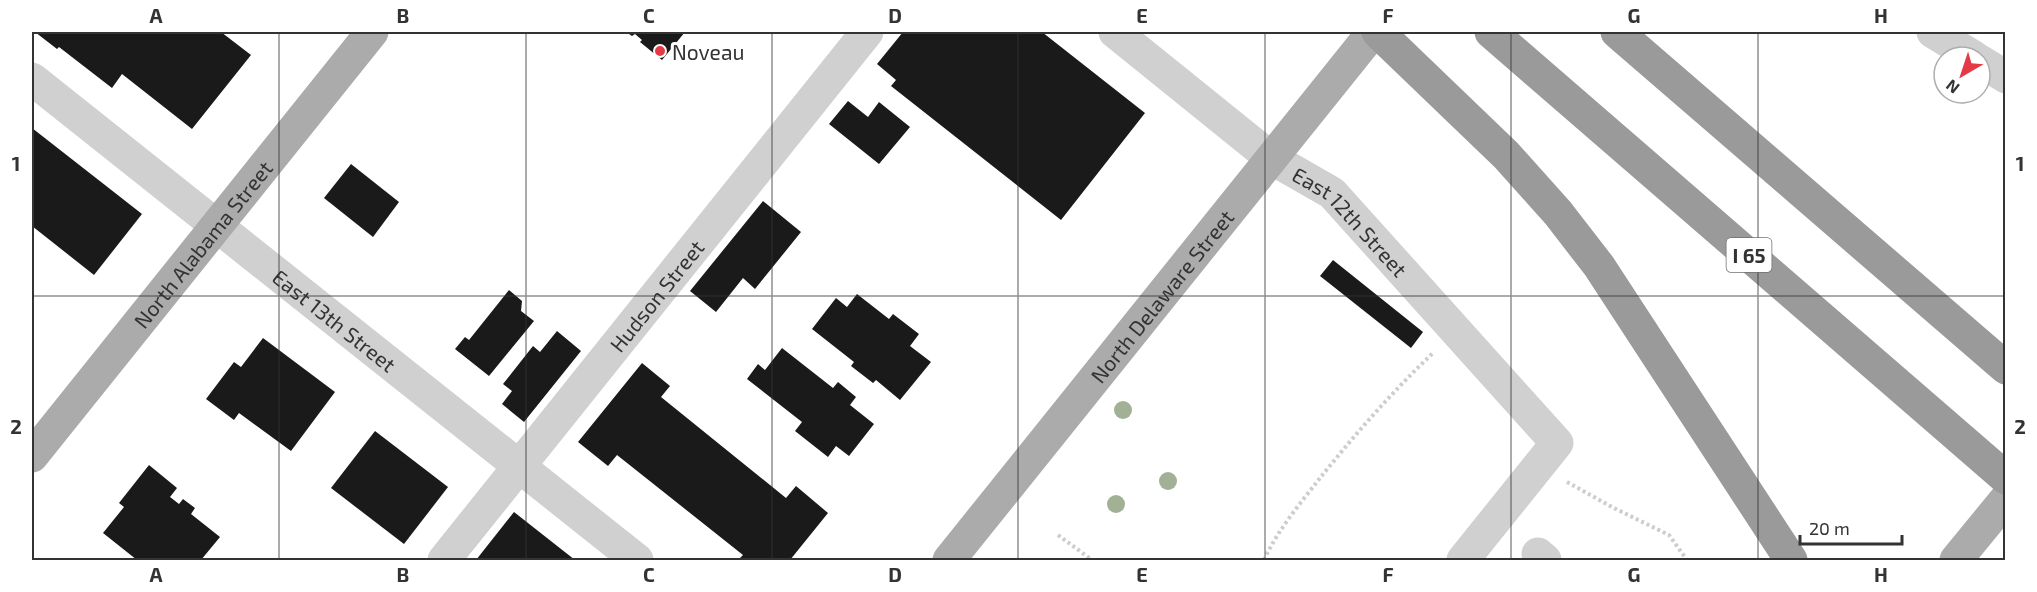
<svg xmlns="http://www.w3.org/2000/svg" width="2037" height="592" font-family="'Exo 2',sans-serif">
  <rect width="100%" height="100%" fill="#fff"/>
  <!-- building -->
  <g fill="#1a1a1a">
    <path d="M35 32H221L251 55 192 129 122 74 112 88 59 47 57 49Z"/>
    <path d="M626 32H685L662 60 640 42 642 40 635 34 632 36Z"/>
    <path d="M903 32H1042L1145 113 1061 220 891 86 896 80 877 64Z"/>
    <path d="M848 101 868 117 879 102 910 127 879 164 829 124Z"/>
    <path d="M32 128 142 214 94 275 32 226Z"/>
    <path d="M351 164 399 202 373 237 324 198Z"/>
    <path d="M763 201 801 232 755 289 743 278 716 312 690 291Z"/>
    <path d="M1333 260 1423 332 1411 348 1320 276Z"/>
    <path d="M509 290 522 301 521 311 534 321 489 376 455 349 465 337 469 340Z"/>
    <path d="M857 294 889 319 893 314 919 334 910 346 931 362 900 400 876 380 873 383 851 366 854 362 812 329 836 298 847 307Z"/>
    <path d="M557 331 581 351 524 422 502 404 512 391 503 384 533 346 540 352Z"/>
    <path d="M263 338 335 392 291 451 239 413 234 420 206 399 234 362 241 367Z"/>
    <path d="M782 348 833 388 838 382 856 397 850 405 874 424 849 456 836 446 828 457 795 431 802 422 747 379 758 364 765 370Z"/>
    <path d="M642 363 670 386 661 397 786 498 796 486 828 513 790 560H738L743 555 617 455 608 466 578 442Z"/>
    <path d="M375 431 448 487 404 544 331 488Z"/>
    <path d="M149 465 177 488 170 497 179 504 183 499 195 508 191 514 220 537 201 560H137L103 533 124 507 119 503Z"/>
    <path d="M514 512 575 560H476Z"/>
  </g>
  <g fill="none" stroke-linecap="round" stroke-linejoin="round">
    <!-- path -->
    <g stroke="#cdcdcd" stroke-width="4" stroke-dasharray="3 3" stroke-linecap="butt">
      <path d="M1567 482 1612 507 1669 535 1687 560"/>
      <path d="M1058 535 1092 560"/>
      <path d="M1264 560C1278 529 1303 500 1324 473 1358 431 1394 390 1433 353"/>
    </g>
    <!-- minor -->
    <g stroke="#d0d0d0" stroke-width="33">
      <path id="s1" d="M1115 32 1271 158 1332 193 1557 443 1463 560"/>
      <path d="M1933 32 1974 57"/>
      <path d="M1980 61 2006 77"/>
      <path id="s2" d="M32 79 637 560"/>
      <path d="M1538 554 1545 560"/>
      <path id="s3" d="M444 560 867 32"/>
    </g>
    <!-- major -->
    <g stroke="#ababab" stroke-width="33">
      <path id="s4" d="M32 456 372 32"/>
      <path id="s5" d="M949 560 1373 32"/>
      <path d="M1956 560 2006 499"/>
    </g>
    <!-- highway -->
    <g stroke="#9a9a9a" stroke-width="33">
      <path d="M1378 32 1506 155 1558 213 1599 266 1791 560"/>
      <path d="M1491 32 2006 478"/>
      <path d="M1617 32 2006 368"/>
    </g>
  </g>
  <!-- trees -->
  <g fill="#a2b095">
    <circle cx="1123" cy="410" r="9"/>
    <circle cx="1168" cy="481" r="9"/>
    <circle cx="1116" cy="504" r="9"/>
  </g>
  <!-- grid -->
  <path fill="none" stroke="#333" stroke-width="1.5" stroke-opacity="0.55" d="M279 32V560M526 32V560M772 32V560M1018 32V560M1265 32V560M1511 32V560M1758 32V560M32 296H2006"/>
  <!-- markers -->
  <circle fill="#e63946" stroke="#fff" stroke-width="2" cx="660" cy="51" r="6"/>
  <g text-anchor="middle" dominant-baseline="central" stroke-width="6" stroke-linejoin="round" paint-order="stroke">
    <!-- shield labels -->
    <rect fill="#fff" stroke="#707070" stroke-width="1.5" x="1726.5" y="238" width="45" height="34" rx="4.5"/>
    <g font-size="20" font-weight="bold" fill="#333">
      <text x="1749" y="255">I 65</text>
    </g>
    <!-- poi labels -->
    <g font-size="21" fill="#333" stroke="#fff" text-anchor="start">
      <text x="672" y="51">Noveau</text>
    </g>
    <!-- street labels -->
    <g font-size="21" fill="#333" stroke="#fff">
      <text stroke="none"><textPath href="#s1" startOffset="303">East 12th Street</textPath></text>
      <text stroke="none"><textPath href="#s4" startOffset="272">North Alabama Street</textPath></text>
      <text stroke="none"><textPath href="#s3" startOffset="339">Hudson Street</textPath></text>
      <text stroke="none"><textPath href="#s5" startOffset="339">North Delaware Street</textPath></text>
      <text stroke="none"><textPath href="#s2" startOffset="387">East 13th Street</textPath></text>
    </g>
  </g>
  <!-- border -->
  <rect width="2037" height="592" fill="none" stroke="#ffffff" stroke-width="66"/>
  <!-- north arrow -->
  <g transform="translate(1962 75) rotate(219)"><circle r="28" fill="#ffffff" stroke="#adadad" stroke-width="1.5"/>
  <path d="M0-4.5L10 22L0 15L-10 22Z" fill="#e63946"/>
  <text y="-9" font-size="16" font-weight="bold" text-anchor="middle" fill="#333333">N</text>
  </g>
  <!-- scale -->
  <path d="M1800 535v9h102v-9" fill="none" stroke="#333333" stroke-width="3"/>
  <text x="1809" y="535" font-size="18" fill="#333333" stroke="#ffffff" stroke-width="4.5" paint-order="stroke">20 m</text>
  <rect x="33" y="33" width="1971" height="526" fill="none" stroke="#333" stroke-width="2"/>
  <g font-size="20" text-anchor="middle" font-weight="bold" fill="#333">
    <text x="156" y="23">A</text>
    <text x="403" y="23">B</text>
    <text x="649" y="23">C</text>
    <text x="895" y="23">D</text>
    <text x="1142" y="23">E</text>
    <text x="1388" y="23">F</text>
    <text x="1634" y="23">G</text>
    <text x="1881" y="23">H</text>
    <text x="16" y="171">1</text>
    <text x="2020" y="171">1</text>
    <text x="16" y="434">2</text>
    <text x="2020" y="434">2</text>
    <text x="156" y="582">A</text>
    <text x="403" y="582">B</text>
    <text x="649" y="582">C</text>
    <text x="895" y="582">D</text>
    <text x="1142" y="582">E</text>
    <text x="1388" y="582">F</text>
    <text x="1634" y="582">G</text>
    <text x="1881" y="582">H</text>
  </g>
</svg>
